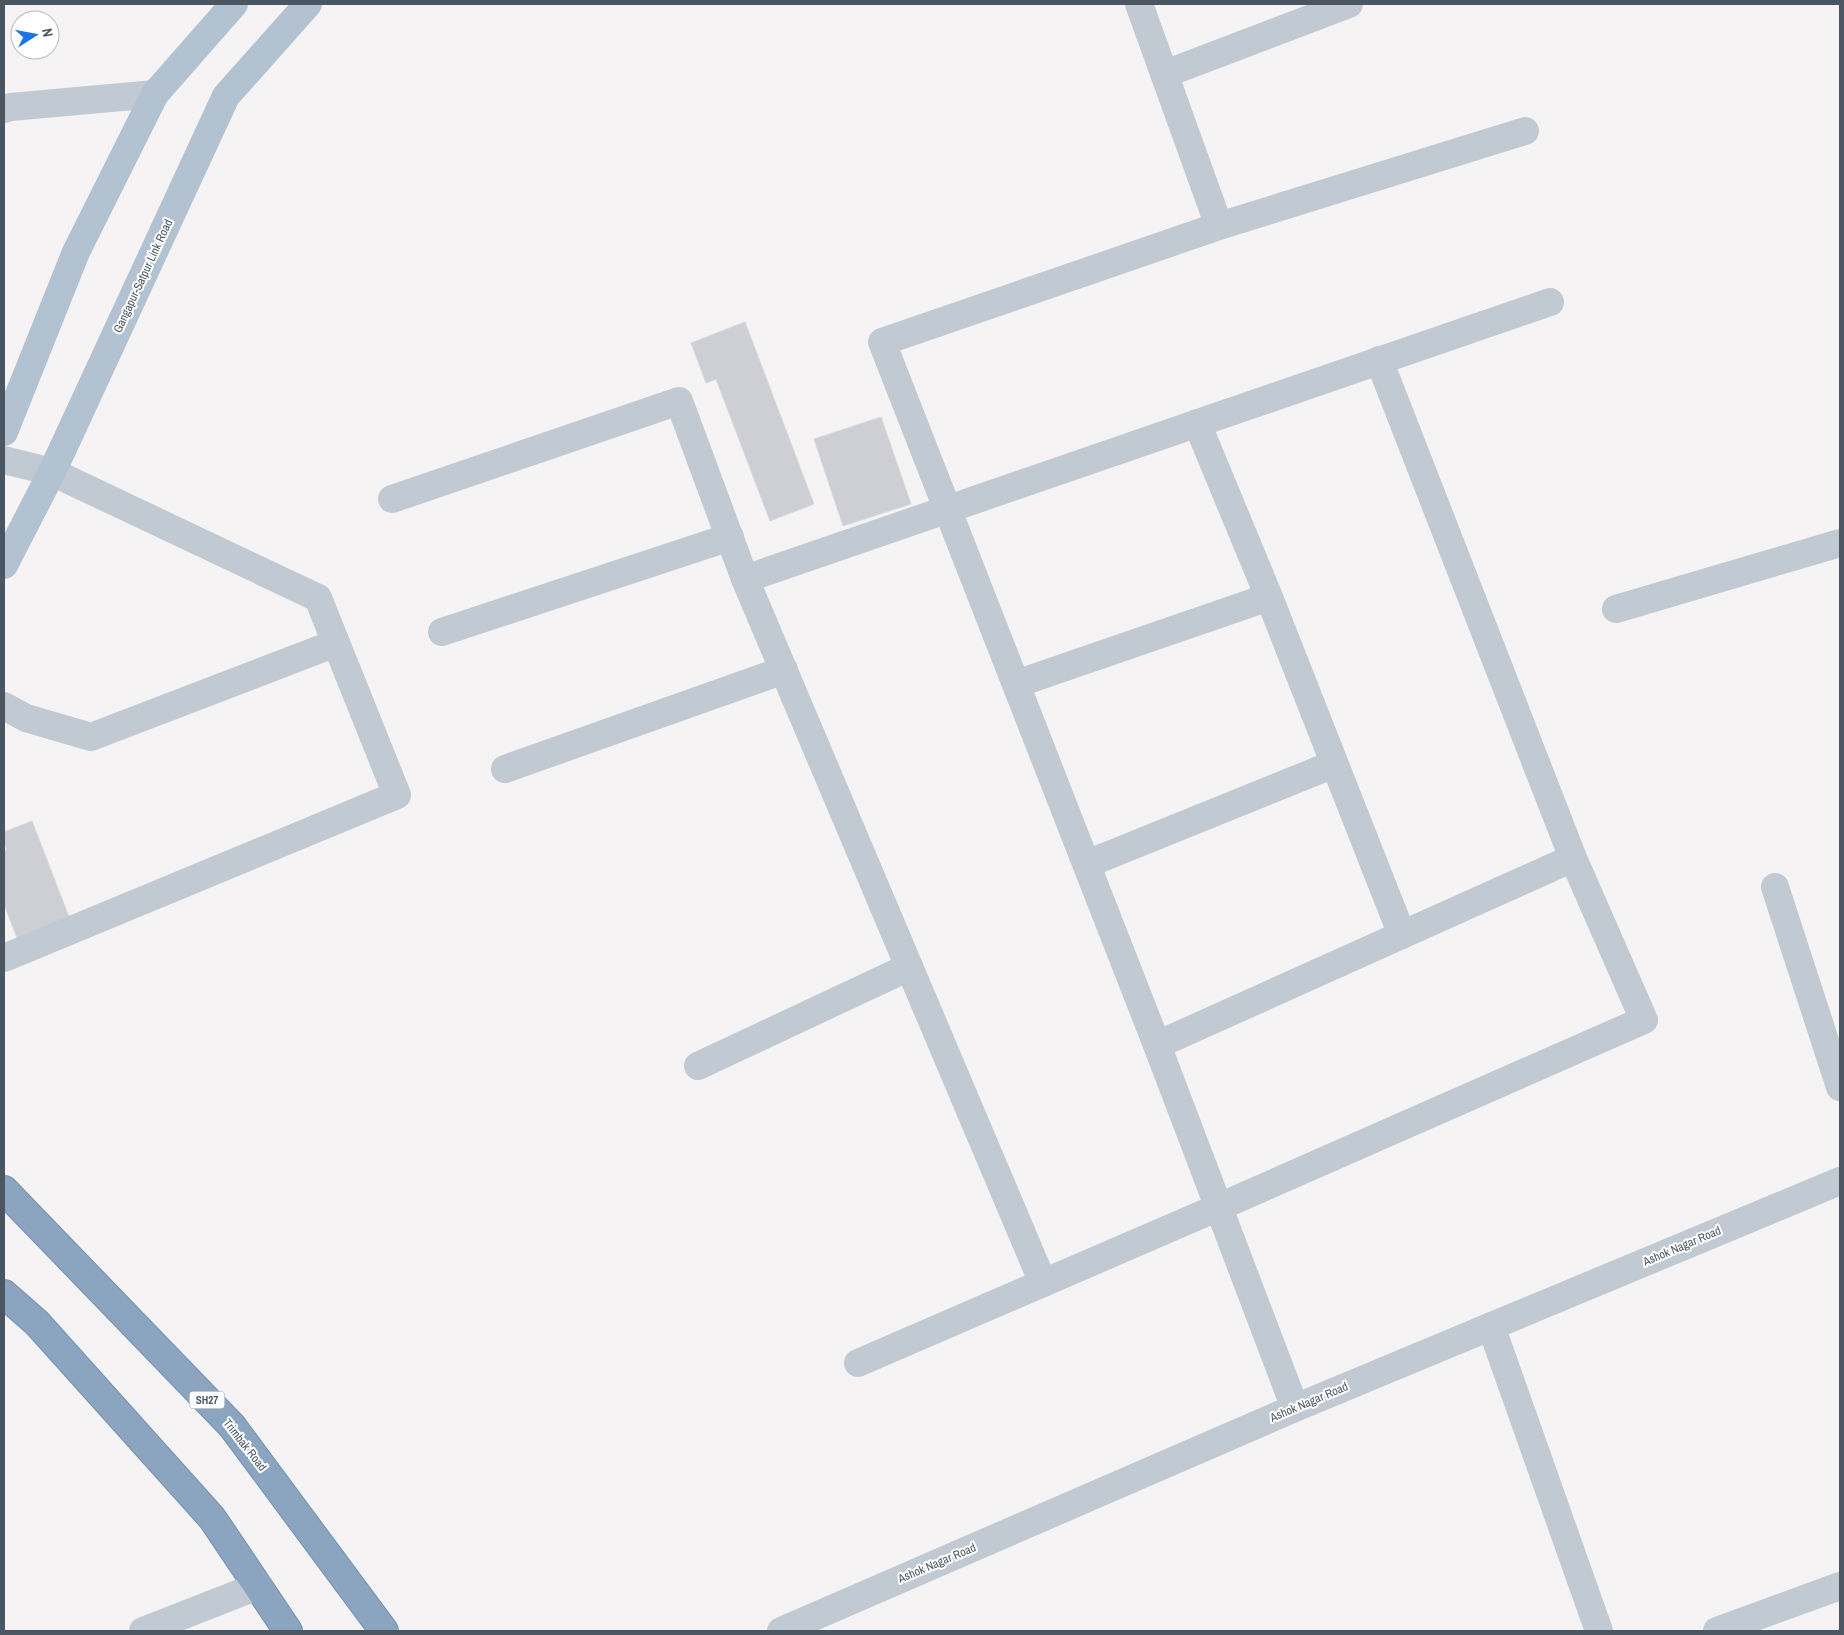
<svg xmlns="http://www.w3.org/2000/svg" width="1844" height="1635" font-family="'Archivo Narrow',sans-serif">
  <rect width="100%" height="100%" fill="#f5f3f3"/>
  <!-- building -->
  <g fill="#cdcfd5" stroke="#d7d9de">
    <path d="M745 322 814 504 770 521 716 379 706 383 691 343Z"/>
    <path d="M881 417 911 504 843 526 814 439Z"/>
    <path d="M32 821 71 922 19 943 4 904V851L7 850 4 842V832Z"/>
  </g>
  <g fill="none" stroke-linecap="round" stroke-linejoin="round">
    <!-- highway casing -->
    <g stroke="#7690ad" stroke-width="30">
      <g id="highway">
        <path d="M4 1190 232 1426 384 1631"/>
        <path d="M4 1294 37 1323 212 1518 288 1631"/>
      </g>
    </g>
    <!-- minor -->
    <g stroke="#c1cad2" stroke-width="28">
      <path d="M1139 4 1219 226"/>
      <path d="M1165 74 1349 4"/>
      <path d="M4 109 11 107 155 94"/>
      <path d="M1197 423 1269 597 1402 935"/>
      <path d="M4 460 52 472 318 598 397 795 4 958"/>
      <path d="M392 499 679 401 745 579"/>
      <path d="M1616 609 1840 543"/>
      <path d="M442 632 730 537"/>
      <path d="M1016 684 1269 597"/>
      <path d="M4 706 26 718 91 737 336 643"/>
      <path d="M505 769 784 670"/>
      <path d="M1087 864 1334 764"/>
      <path d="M1775 887 1840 1087"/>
      <path d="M1157 1045 1573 858 1379 360"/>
      <path d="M698 1066 909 967"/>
      <path d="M1043 1283 745 579 1550 302"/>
      <path d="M1491 1326 1599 1631"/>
      <path d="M858 1363 1219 1207 1644 1020 1573 858"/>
      <path d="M1295 1408 1157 1045 882 342 1219 226 1525 131"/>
      <path d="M143 1631 258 1586"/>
      <path d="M781 1631 1295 1408 1840 1181"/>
      <path d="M1717 1631 1840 1586"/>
    </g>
    <!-- major -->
    <g stroke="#b3c2d1" stroke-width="28">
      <path d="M4 432 76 252 155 94 234 4"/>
      <path d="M4 565 52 472 226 96 308 4"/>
    </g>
    <!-- highway -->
    <use href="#highway" stroke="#8ba5c1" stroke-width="28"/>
  </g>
  <g text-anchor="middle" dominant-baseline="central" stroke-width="4" stroke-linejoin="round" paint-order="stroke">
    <!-- shield labels -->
    <rect fill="#fff" stroke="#808990" stroke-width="1" x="189.5" y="1391.5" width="35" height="17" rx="4"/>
    <g font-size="11" font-weight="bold" fill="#4a5661">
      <text x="207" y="1400">SH27</text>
    </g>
    <!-- street labels -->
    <g font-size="12" fill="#4a5661" stroke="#fff">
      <text transform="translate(143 276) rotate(-65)">Gangapur-Satpur Link Road</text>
      <text transform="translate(1682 1246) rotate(-23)">Ashok Nagar Road</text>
      <text transform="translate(1309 1402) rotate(-23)">Ashok Nagar Road</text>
      <text transform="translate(245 1445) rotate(52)">Trimbak Road</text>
      <text transform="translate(937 1563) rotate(-23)">Ashok Nagar Road</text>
    </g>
  </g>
  <!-- border -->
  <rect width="1844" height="1635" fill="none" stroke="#4a5661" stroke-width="10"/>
  <!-- north arrow -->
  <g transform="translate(35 35) rotate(79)"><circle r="24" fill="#ffffff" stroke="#b7bbc0"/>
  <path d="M0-4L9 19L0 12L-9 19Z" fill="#1a73e8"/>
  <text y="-8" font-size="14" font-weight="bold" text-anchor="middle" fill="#4a5661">N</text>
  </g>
</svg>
